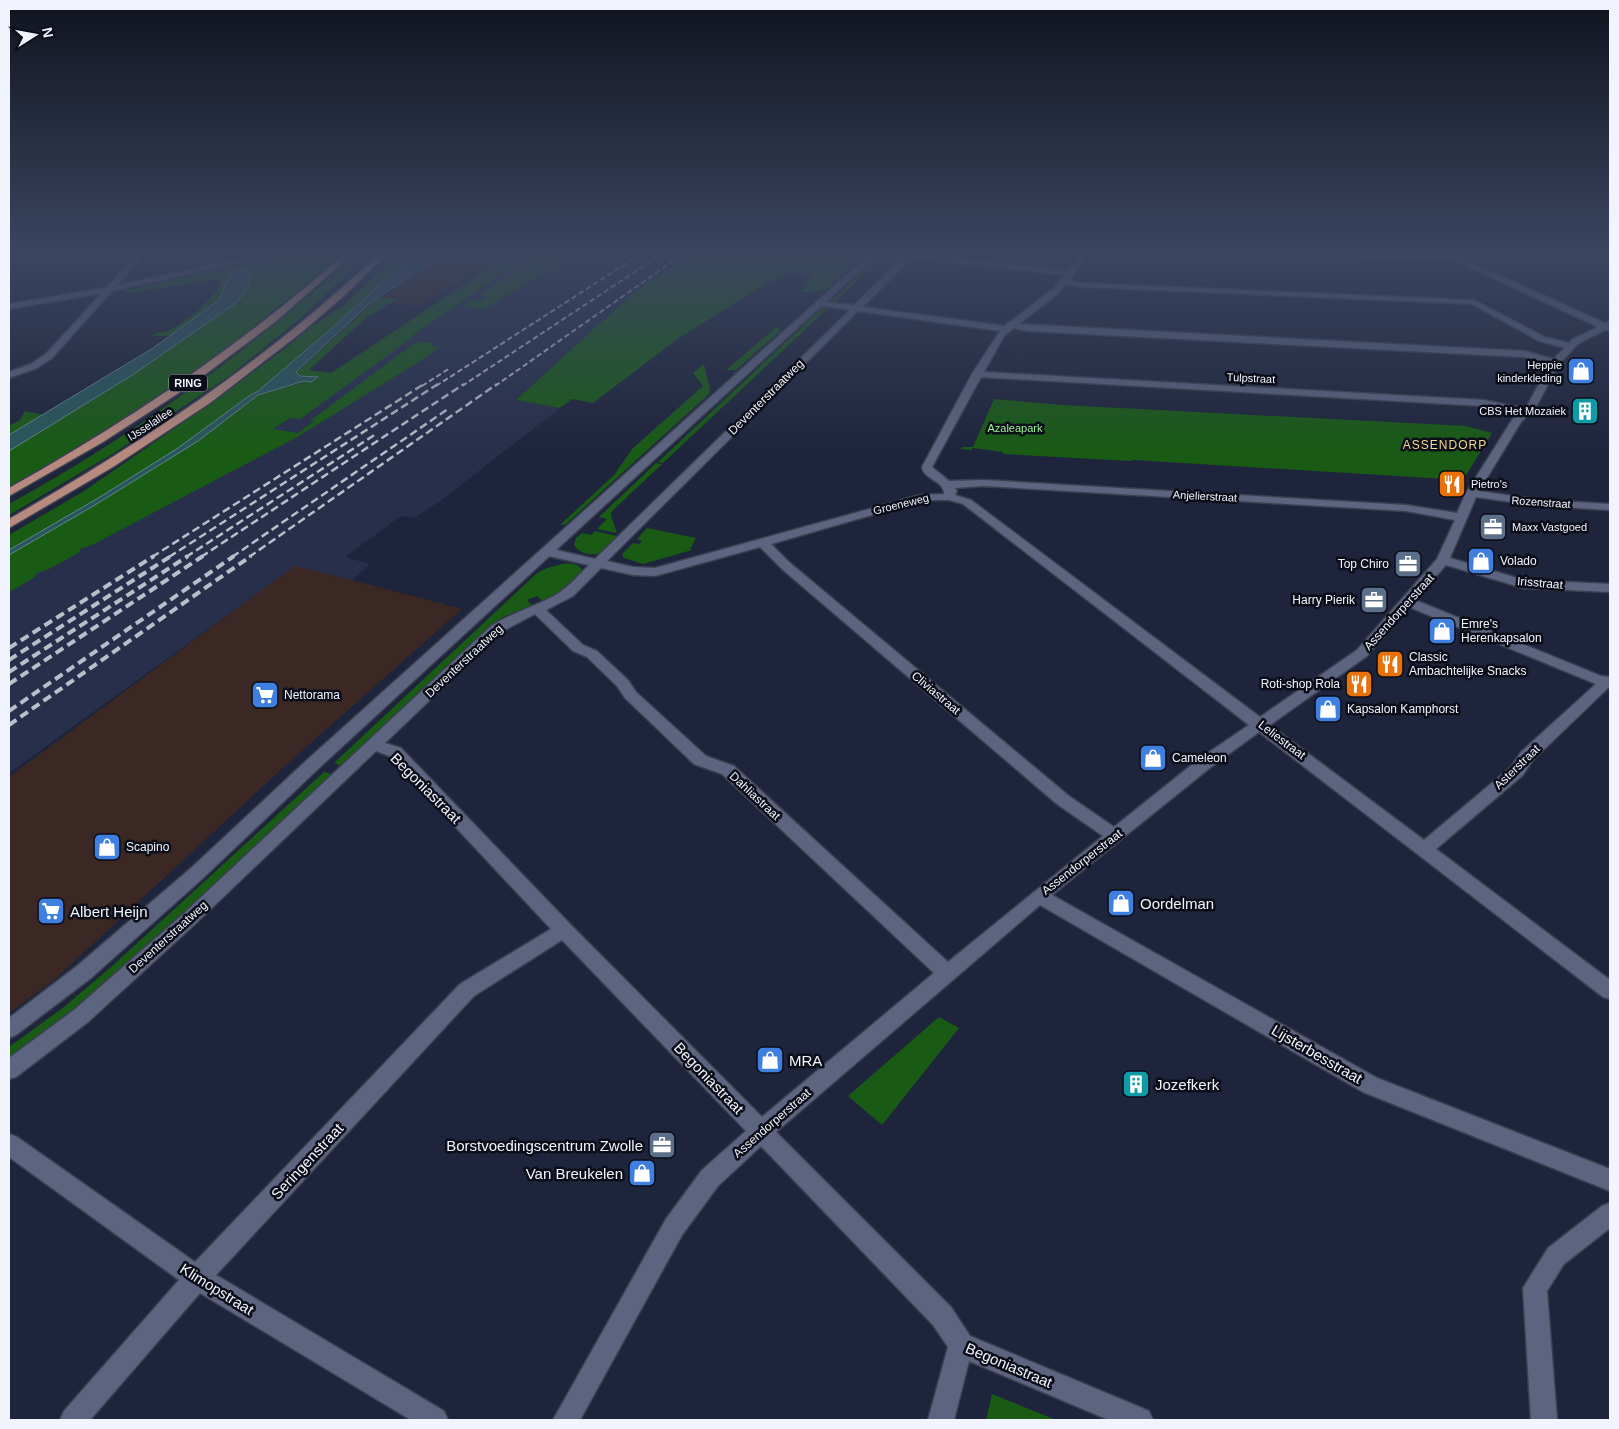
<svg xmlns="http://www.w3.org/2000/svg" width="1619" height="1429" font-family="Helvetica,sans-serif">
  <rect width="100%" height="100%" fill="#1e243b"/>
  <!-- commercial -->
  <g fill="#3b2824">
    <path d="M433 252H442L447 256 460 254 458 252H499L420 306 377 302 395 287 429 267 431 261 425 256Z"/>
    <path d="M295 565 462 609 287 764 54 980 9 1013V777Z"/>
  </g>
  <!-- built -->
  <path fill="#272f4b" d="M518 252H692L631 295 516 400 560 408 439 502 414 518 401 516 345 557 370 564 352 580 295 566 9 773V588Z"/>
  <!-- green -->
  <g fill="#195b15">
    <path d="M293 252H344C324 271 301 288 280 305 195 375 104 436 9 490V451L134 374 218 316 244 295 251 272 243 270 230 273 219 300 169 336H151C158 331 163 333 170 330 192 317 209 304 222 282L220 279 129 293 124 291Z"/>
    <path d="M359 252H371L295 323 229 376 114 453 9 515V504C136 435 252 348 359 252Z"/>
    <path d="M399 252H416L332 328 257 392 249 396 178 448 100 497 9 550V535L84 491 220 397 287 347 311 327 344 305Z"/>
    <path d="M514 252H533L412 336 413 337 300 419 290 418 273 429 298 433 314 421H310L416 342 434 343 431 346 440 347 420 361 299 436 94 544 80 549V552L49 569 37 573 35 577 9 592V555L95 505 198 441 258 395 315 379 317 377 300 376 296 373 379 297 397 299 367 317 309 370 331 373Z"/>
    <path d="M542 252H580L484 309 463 306 473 300 482 301 487 296 480 295Z"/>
    <path d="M692 252H867L824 291 800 292 809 284 804 283 813 276 790 272 764 285 679 338 593 403 572 399 560 408 516 400 631 295Z"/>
    <path d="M880 255H885L835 302 832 300Z"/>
    <path d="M822 308 827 309 663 463 658 462Z"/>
    <path d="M777 327 781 330 736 370H726L774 329 772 328Z"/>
    <path d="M704 364 710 390 709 394 566 524 560 525 614 475 633 448 703 386 693 373Z"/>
    <path d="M994 399 1063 405 1466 426 1492 433 1463 480 1134 460 1130 461 1003 454V452L973 448 972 450 960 449 963 447H973Z"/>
    <path d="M25 411 44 415 9 435V426L20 420Z"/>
    <path d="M656 463 662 464 611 512V516L617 533 597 529 607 519 599 517Z"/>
    <path d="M647 528 696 538 690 549 692 550 643 564 624 558 622 554 633 543 639 544 642 541 637 539Z"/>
    <path d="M595 531 617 536 600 553C590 556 580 554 574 545L576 538 582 533 591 535Z"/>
    <path d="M562 564C569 563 578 563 582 570 573 585 558 594 542 601L537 596 527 600 532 605 505 616 492 624 341 766 334 763 537 573 547 568Z"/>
    <path d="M324 772 332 774C227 873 123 973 9 1061V1047L64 1007 111 967Z"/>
    <path d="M939 1017 959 1028 882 1125 848 1096Z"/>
    <path d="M992 1394 1056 1420H986Z"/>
  </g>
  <!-- water -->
  <g fill="#28575b" stroke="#64868c">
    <path d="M416 252H433L425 255 428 259V266L383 294 368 305 296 372 300 376 318 377 311 382 304 381 258 395 198 441 95 505 9 555V550L100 497 178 448 249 396 257 392 332 328Z"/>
    <path d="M243 269 251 271C249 286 244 296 233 305L134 374 9 451V435L153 348 219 300 230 273Z"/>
  </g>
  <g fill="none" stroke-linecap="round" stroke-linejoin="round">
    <!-- street casing -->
    <g stroke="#3b4051" stroke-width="3">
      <g id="street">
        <path d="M17 252H25L9 264V258Z"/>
        <path d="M874 252 908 253 916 252 915 254 1068 270 1083 252H1090L1069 280 1083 283 1474 300 1545 337 1569 343 1573 339 1598 327 1451 259 1437 260 1309 254 1305 252H1347L1437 256 1505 252 1502 254 1461 258 1605 323 1610 321V330H1605L1579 343 1559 364 1537 405 1521 422 1479 491 1541 500 1610 504V510L1541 506 1476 497 1450 558 1524 580 1610 584V592L1523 588 1446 565 1415 600 1601 676 1610 677V686L1533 760 1523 775 1436 849 1610 980V999L1603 997 1259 732 1211 767 1052 895 1377 1078 1610 1169V1191L1363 1092 1040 905 776 1132 951 1307 970 1336 1149 1411 1153 1420H1109L969 1361 954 1420H928L948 1347 933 1325 761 1146 718 1186 682 1235 580 1420H553L666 1219 702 1170 746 1131 562 940 474 996 216 1275 444 1411 448 1420H411L200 1293 90 1420H60L64 1411 179 1280 9 1157V1134L17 1137 195 1262 460 984 551 929 389 756 376 751 193 926 88 1022 16 1077 9 1079V1058L74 1010 181 916 491 626C511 613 534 607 554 596 568 588 578 576 589 565L544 555 542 552 544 549 548 548 595 559 850 310 816 305V301L854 305 903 257 877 254ZM911 258 1065 275 1054 288 1010 322 1007 323 1005 326 863 307ZM1065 285 1083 287 1472 304 1539 341 1565 348 1553 359 1525 351 1019 324 1060 292ZM858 311 1000 331 972 374 922 467C923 479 945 481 944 494L920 495 655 568 633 567 607 561ZM1014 328 1026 331 1524 357 1550 364 1528 404 1523 408 1484 400 984 372 1004 336ZM981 377 1484 406 1518 413 1512 420 1466 493 1457 513 1406 505 984 480 949 481 932 467ZM984 486 1406 511 1455 520 1437 559 1357 650 1260 717 971 500 955 495 957 491 955 488ZM924 500H949L963 504 1249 725 1199 759 1114 827 1069 796 790 563 771 544ZM760 547 782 569 1057 804 1103 836 948 962 734 766 706 756 636 692 628 680 597 651 583 645 546 610 573 596 601 568 633 575 655 576ZM1409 607 1596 684 1521 752 1511 767 1424 840 1270 725 1367 656ZM535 614 573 651 587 657 617 686 625 698 694 764 722 774 934 973 762 1117 571 925 401 748 385 743 501 632Z"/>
        <path d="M111 287 115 289 114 291 9 309V304Z"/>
        <path d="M1610 1203V1228L1564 1264 1547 1291 1557 1420H1531L1523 1288 1548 1248 1602 1206Z"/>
      </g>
    </g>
    <!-- secondary casing -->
    <g stroke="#3b4051" stroke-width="3">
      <g id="secondary">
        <path d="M139 252H147L117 285 274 252H286L112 291 52 358 37 368 9 378V372L31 364 46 354Z"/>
        <path d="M872 252H880L319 768 202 879 91 978 16 1035 9 1038V1018L77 966 190 869 307 760Z"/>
      </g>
    </g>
    <!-- primary casing -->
    <g stroke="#3b4051" stroke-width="3">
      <g id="primary">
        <path d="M347 252H355L275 322 191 385 103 442 9 496V488C130 420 243 344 347 252Z"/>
        <path d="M381 252H389L346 294 302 332 210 403 113 467 9 528V519C146 440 266 361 381 252Z"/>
      </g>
    </g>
    <!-- street -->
    <use href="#street" fill="#5c647f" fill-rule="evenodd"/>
    <!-- secondary -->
    <use href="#secondary" fill="#5c647f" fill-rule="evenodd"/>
    <!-- primary -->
    <use href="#primary" fill="#b68a7f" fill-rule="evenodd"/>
    <!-- rail-far2 -->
    <g stroke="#babeca" stroke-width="2" stroke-dasharray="5.5 3" stroke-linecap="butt">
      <path d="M422 386 450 368"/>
      <path d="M436 386 644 252"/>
      <path d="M462 386 665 252"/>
      <path d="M495 386 686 252"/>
    </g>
    <!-- rail-far1 -->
    <g stroke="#babeca" stroke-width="2.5" stroke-dasharray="8 4" stroke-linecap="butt">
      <path d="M152 557 424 384"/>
      <path d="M169 557 438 384"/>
      <path d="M186 557 376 434"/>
      <path d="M201 557 464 384"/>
      <path d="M232 557 448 409"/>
      <path d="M249 557 497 384"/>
    </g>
    <!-- rail -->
    <g stroke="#babeca" stroke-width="4" stroke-dasharray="9 5" stroke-linecap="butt">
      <path d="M9 648 154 556"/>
      <path d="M9 660 171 556"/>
      <path d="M9 672 188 556"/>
      <path d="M9 684 203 556"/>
      <path d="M9 711 234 556"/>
      <path d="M9 725 251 556"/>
    </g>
  </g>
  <!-- sky -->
  <linearGradient id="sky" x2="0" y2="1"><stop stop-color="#101420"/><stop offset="0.56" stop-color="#3b4560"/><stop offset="1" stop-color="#3b4560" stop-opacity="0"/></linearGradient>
  <rect width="1619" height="452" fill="url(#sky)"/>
  <!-- icons -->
  <defs>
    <g id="shop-square" transform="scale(1.4375)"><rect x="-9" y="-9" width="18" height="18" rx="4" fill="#3f7fe0" stroke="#0b0e18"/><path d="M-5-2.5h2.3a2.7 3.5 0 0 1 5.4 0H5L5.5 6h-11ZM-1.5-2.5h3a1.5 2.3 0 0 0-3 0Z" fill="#fff"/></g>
    <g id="building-square" transform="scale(1.4375)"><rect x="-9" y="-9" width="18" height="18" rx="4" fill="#0f9aa8" stroke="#0b0e18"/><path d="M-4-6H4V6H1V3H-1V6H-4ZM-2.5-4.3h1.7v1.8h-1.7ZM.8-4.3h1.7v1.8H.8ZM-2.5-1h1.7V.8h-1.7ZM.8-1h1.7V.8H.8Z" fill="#fff"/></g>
    <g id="restaurant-square" transform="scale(1.4375)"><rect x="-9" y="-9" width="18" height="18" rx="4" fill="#e8710a" stroke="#0b0e18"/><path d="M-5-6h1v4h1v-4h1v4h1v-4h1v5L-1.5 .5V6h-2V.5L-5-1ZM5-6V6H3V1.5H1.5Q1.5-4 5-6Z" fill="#fff"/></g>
    <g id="office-square" transform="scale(1.4375)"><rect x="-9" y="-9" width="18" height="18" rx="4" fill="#5c6f8a" stroke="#0b0e18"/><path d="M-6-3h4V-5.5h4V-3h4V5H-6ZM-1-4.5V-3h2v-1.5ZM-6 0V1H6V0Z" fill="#fff"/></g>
    <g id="supermarket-square" transform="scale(1.4375)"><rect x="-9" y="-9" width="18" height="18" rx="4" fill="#3f7fe0" stroke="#0b0e18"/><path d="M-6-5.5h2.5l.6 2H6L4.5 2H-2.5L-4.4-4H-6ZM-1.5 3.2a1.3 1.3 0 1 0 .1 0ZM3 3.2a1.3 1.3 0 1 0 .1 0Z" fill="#fff"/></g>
  </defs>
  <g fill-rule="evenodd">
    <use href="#shop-square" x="1581" y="371"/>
    <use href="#building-square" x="1585" y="411"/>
    <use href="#restaurant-square" x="1452" y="484"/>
    <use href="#office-square" x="1493" y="527"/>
    <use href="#shop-square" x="1481" y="561"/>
    <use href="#office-square" x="1408" y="564"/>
    <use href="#office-square" x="1374" y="600"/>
    <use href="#shop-square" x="1442" y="631"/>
    <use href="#restaurant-square" x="1390" y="664"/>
    <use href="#restaurant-square" x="1359" y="684"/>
    <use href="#supermarket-square" x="265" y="695"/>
    <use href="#shop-square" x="1328" y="709"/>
    <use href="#shop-square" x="1153" y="758"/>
    <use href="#shop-square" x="107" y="847"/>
    <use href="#shop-square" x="1121" y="903"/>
    <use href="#supermarket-square" x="51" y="911"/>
    <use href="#shop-square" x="770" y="1060"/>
    <use href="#building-square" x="1136" y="1084"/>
    <use href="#office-square" x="662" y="1145"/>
    <use href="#shop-square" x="642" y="1173"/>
  </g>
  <g text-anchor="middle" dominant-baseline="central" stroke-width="5" stroke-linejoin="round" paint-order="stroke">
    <!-- far-poi labels -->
    <g font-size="11" fill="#f1f4fd" stroke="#0b0e18" text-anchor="end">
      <text x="1562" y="365">Heppie<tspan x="1562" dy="13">kinderkleding</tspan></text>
      <text x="1566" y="411">CBS Het Mozaiek</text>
      <text x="1471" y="484" text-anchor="start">Pietro's</text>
      <text x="1512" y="527" text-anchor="start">Maxx Vastgoed</text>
    </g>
    <!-- far-street labels -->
    <g font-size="11" fill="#f1f4fd" stroke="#0b0e18">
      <text transform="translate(1251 378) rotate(3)">Tulpstraat</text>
      <text transform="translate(150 424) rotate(-33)">IJsselallee</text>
      <text transform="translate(1205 496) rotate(3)">Anjelierstraat</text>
      <text transform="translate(1541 502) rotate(4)">Rozenstraat</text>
      <text transform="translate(901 504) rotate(-14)">Groeneweg</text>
    </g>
    <!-- shield labels -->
    <rect fill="#0b0e18" stroke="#acafb8" stroke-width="1" x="169" y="374.5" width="38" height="17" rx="4"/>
    <g font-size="11" font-weight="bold" fill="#f1f4fd">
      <text x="188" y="383">RING</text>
    </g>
    <!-- far-park labels -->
    <g font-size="11" fill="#9bf592" stroke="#0b0e18">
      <text x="1015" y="428">Azaleapark</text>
    </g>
    <!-- street labels -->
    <g font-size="12" fill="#f1f4fd" stroke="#0b0e18">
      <text transform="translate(766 397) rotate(-45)">Deventerstraatweg</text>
      <text transform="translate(1540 583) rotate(5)">Irisstraat</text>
      <text transform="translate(1399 612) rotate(-48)">Assendorperstraat</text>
      <text transform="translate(464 661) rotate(-43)">Deventerstraatweg</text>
      <text transform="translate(936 693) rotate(40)">Cliviastraat</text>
      <text transform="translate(1282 740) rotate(37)">Leliestraat</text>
      <text transform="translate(1517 767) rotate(-44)">Asterstraat</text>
      <text transform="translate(755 796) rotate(43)">Dahliastraat</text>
      <text transform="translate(1082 862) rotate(-38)">Assendorperstraat</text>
      <text transform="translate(168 937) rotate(-42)">Deventerstraatweg</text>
      <text transform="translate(772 1123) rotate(-41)">Assendorperstraat</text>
    </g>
    <!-- far-quarter labels -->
    <g font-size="12" letter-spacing="1" fill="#f4d98c" stroke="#0b0e18">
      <text x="1445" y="445">ASSENDORP</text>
    </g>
    <!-- poi labels -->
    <g font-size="12" fill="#f1f4fd" stroke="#0b0e18" text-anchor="start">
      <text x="1500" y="561">Volado</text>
      <text x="1389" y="564" text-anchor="end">Top Chiro</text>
      <text x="1355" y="600" text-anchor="end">Harry Pierik</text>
      <text x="1461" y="624">Emre's<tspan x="1461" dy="14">Herenkapsalon</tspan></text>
      <text x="1409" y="657">Classic<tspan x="1409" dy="14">Ambachtelijke Snacks</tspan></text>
      <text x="1340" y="684" text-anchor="end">Roti-shop Rola</text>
      <text x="284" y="695">Nettorama</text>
      <text x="1347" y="709">Kapsalon Kamphorst</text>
      <text x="1172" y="758">Cameleon</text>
      <text x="126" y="847">Scapino</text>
    </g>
    <!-- near-street labels -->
    <g font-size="15" fill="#f1f4fd" stroke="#0b0e18">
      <text transform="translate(426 788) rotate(45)">Begoniastraat</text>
      <text transform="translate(1317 1054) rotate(30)">Lijsterbesstraat</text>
      <text transform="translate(709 1078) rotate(46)">Begoniastraat</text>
      <text transform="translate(307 1161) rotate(-47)">Seringenstraat</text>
      <text transform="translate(217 1289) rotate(32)">Klimopstraat</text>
      <text transform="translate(1009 1365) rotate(23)">Begoniastraat</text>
    </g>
    <!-- near-poi labels -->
    <g font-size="15" fill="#f1f4fd" stroke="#0b0e18" text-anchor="start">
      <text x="1140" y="903">Oordelman</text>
      <text x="70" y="911">Albert Heijn</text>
      <text x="789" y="1060">MRA</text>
      <text x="1155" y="1084">Jozefkerk</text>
      <text x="643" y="1145" text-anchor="end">Borstvoedingscentrum Zwolle</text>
      <text x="623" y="1173" text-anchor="end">Van Breukelen</text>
    </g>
  </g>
  <!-- border -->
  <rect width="1619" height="1429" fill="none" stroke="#f1f4fd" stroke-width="20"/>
  <!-- north arrow -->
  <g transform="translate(35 35) rotate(79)" stroke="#0b0e18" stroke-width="4" paint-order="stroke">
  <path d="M0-4L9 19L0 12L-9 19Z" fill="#f1f4fd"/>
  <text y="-8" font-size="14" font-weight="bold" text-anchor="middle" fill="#f1f4fd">N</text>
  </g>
</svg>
